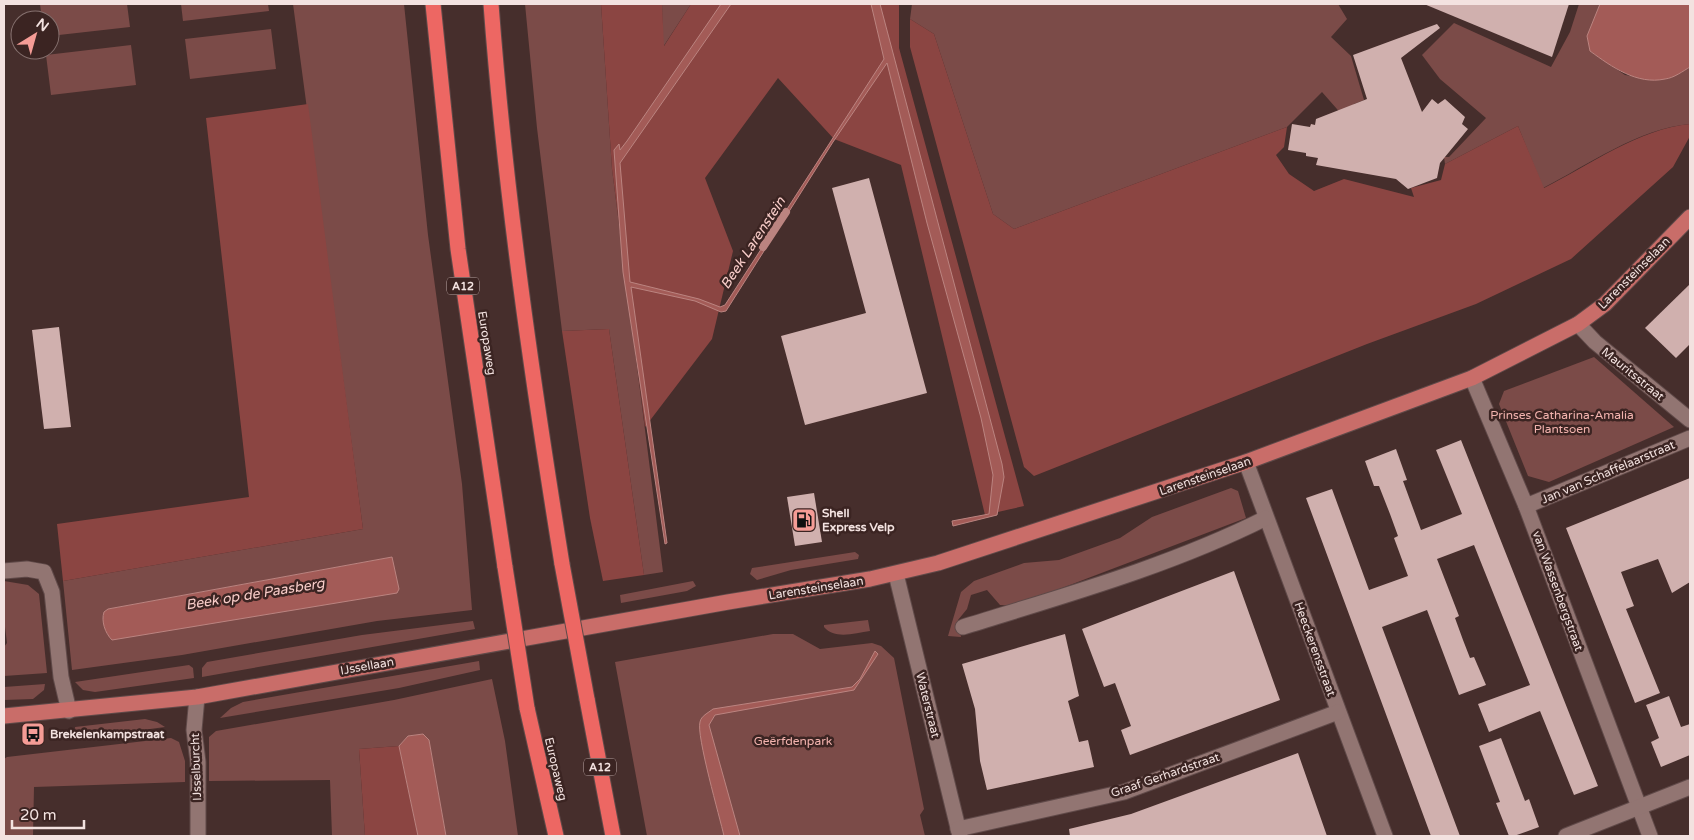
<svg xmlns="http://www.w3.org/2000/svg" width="1694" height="840" font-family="'Varela Round',sans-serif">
  <rect width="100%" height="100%" fill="#462e2c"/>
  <!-- green -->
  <g fill="#7b4b48" fill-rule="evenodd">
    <path d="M40 4H127L130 27 50 36V20H42Z"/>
    <path d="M181 4H268L269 11 183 21Z"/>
    <path d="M293 4H404L428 235 462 484 472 610 377 621 182 655 72 670 63 581 363 529ZM392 557 107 635 108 609Z"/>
    <path d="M525 4H601L612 169 663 572 644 575 609 329 562 331 537 128Z"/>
    <path d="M662 4H691L663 47Z"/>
    <path d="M912 4H1338L1347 19 1331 37 1351 56 1364 100 1354 104 1344 117 1322 92 1287 127 1014 229 993 214 934 34 910 19Z"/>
    <path d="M1579 4H1600L1590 51 1625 75 1645 78 1666 79 1690 67V124C1639 128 1588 165 1543 188L1518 126 1445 164 1444 157H1449L1486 118 1440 79 1422 55 1454 23 1551 67 1570 32Z"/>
    <path d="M271 29 276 69 190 79 185 39Z"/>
    <path d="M131 45 136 85 51 95 46 55Z"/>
    <path d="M1594 357 1674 427 1549 482 1528 476 1499 404 1504 391Z"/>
    <path d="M1231 488 1238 491 1246 518 1015 606 1000 605 987 590 971 595 967 609 958 620 961 637 948 636 961 592 974 581 1024 563 1059 560 1120 538 1152 517Z"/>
    <path d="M855 552 859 555 858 559 791 570 757 580 750 574 752 568Z"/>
    <path d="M4 581 28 585 39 594 47 673 4 676V647L7 643 4 619Z"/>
    <path d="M693 581 696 586 687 591 621 603 620 595Z"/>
    <path d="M868 620 870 631C855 633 835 640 824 627V625Z"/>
    <path d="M473 621 475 629 202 677V668L207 662 362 635Z"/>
    <path d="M773 634H793L820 649 872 643 881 646 894 658 924 809 920 815 925 836H647L615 662Z"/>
    <path d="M479 661 480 670 399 688 220 718 231 708 243 702Z"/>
    <path d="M189 665 193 668 194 678 95 692 83 690 75 682Z"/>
    <path d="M492 679 505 741 518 836H446L429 740 423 734 408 736 399 746 359 749 365 836H332L330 780 209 781V737L216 731 394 700Z"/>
    <path d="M45 684 44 690 33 699 4 700V687Z"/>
    <path d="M145 719 157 722 165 727 76 739 75 727Z"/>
    <path d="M171 738 179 742 185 761V782L34 787 33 836H4V759L7 757Z"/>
  </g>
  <!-- forest -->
  <g fill="#8b4542">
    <path d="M601 4H662L664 46 691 4H899V48L1024 506 985 515 901 165 834 139 778 78 705 178 733 251 712 339 645 427 612 169Z"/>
    <path d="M910 19 934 34 993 214 1014 229 1287 127 1284 147 1276 155 1289 174 1314 191 1344 179 1414 197 1411 188 1441 180 1445 164 1518 126 1544 188C1590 165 1638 129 1690 124V136L1673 167 1571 259 1476 304 1367 344 1034 476 1024 467 910 47Z"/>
    <path d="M308 104 363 529 63 581 57 524 249 497 206 118Z"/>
    <path d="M609 329 644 575 603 581 590 518 562 331Z"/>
    <path d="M399 746 418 836H365L359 749Z"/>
  </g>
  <!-- water -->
  <g fill="#a35b57" stroke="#bb8480">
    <path d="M721 4H731L620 163 630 282 699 299 720 307 725 305 884 59 871 4H880L1002 464 1004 477 997 515 953 526 952 521 989 514 993 475 981 418 927 223 887 63 833 142 726 311 721 312 695 301 631 287 667 543 665 544 623 272 614 150 619 144 620 150 627 141Z"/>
    <path d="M1600 4H1690V67C1683 71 1674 78 1665 79 1637 85 1612 67 1590 51L1587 36Z"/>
    <path d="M392 557 399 589 397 593 112 640C105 633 101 621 104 612L108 609Z"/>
    <path d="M875 651 878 654 854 690 715 715 709 725 740 836H724C720 818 696 735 700 722 701 716 708 713 713 709L852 687 860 679Z"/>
    <path d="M423 734 429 740 446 836H418L399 746 408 736Z"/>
  </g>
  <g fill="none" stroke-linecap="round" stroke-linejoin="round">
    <!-- stream -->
    <path stroke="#bb8480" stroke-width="8" d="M763 247 786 212"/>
  </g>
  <!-- building -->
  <g fill="#d0b0ae">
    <path d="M1424 4H1569L1552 57Z"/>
    <path d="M1437 24 1440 28 1401 58 1422 112 1432 99 1438 104 1445 99 1465 117 1462 124 1468 129 1440 163 1437 178 1408 189 1396 179 1316 165 1318 158 1306 156V153L1288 150 1292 124 1310 127 1311 124 1315 125 1316 119 1367 99 1353 55Z"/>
    <path d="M869 178 927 393 805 425 781 336 866 313 832 188Z"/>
    <path d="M1690 284V344L1676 358 1645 328Z"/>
    <path d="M59 327 71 427 44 429 32 330Z"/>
    <path d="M1461 440 1598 786 1574 795 1540 711 1489 732 1478 704 1530 685 1474 545 1437 559 1459 616 1455 618 1463 640 1470 658 1474 657 1486 685 1459 695 1427 610 1382 627 1460 836H1431L1306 498 1332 489 1369 590 1408 576 1394 538 1398 536 1390 514 1379 486H1374L1365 461 1396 449 1407 480 1403 481 1421 530 1462 514 1436 450Z"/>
    <path d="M1690 478V582L1672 593 1658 559 1621 572 1634 606 1626 609 1660 693 1635 703 1566 528Z"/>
    <path d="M814 493 822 542 795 546 787 497Z"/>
    <path d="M1234 571 1280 700 1130 755 1121 730 1131 726 1115 683 1104 687 1082 629Z"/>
    <path d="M1065 634 1079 696 1068 701 1079 742 1088 740 1094 767 987 790 980 761 975 709 962 664Z"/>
    <path d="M1669 696 1681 727 1690 724V755L1661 767 1651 742 1659 738 1646 705Z"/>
    <path d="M1501 738 1525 801 1529 799 1539 827 1514 836H1509L1496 803 1500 802 1479 746Z"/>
    <path d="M1298 753 1327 836H1070L1069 829 1131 814Z"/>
  </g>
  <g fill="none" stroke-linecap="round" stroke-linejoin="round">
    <!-- minor casing -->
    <g stroke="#604a49" stroke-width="17">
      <g id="minor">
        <path d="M1578 324 1595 342 1690 420"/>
        <path d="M1472 378 1526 506 1650 836"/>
        <path d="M1246 462 1385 836"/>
        <path d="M1526 506 1690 438"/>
        <path d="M4 571 27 569 44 572 52 592 61 677 69 711"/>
        <path d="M896 574 960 836"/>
        <path d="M963 627C1066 595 1170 566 1266 518"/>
        <path d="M197 697 194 730 198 762V836"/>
        <path d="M958 829 1124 792 1338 712"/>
        <path d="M1566 836 1690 787"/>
      </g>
    </g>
    <!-- major casing -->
    <g stroke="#604a49" stroke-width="17">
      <path id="major" d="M4 716 197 697 728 602 870 579 938 563 1246 462 1472 378 1578 324 1605 304 1690 217"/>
    </g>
    <!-- highway casing -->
    <g stroke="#604a49" stroke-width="17">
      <g id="highway">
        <path d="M433 4 458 249 505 567"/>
        <path d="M491 4C505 192 532 378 562 564"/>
        <path d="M587 699 613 836"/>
        <path d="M527 708 556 836"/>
      </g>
    </g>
    <!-- minor -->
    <use href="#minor" stroke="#927572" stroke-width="15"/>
    <!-- major -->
    <use href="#major" stroke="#c96d69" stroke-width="15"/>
    <!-- highway -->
    <use href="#highway" stroke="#ed6763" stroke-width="15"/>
    <!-- highway-bridge casing -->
    <g stroke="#604a49" stroke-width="17" stroke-linecap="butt">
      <g id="highway-bridge">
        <path d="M562 564 587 699"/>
        <path d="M505 567 527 708"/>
      </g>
    </g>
    <!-- highway-bridge -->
    <use href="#highway-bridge" stroke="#ed6763" stroke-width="15"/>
  </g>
  <!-- icons -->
  <defs>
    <g id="fuel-square" transform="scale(1.25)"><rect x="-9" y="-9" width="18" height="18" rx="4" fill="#f59c96" stroke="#3b2422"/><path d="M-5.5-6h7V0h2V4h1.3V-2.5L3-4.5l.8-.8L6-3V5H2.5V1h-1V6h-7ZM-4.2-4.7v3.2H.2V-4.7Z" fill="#111"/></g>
    <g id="bus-square" transform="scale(1.25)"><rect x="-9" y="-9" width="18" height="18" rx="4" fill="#f59c96" stroke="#3b2422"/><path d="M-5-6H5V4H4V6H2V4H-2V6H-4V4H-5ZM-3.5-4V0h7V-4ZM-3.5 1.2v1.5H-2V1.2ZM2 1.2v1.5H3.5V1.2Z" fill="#111"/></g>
  </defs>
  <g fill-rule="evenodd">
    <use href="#fuel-square" x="804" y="520"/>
    <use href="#bus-square" x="33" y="734"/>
  </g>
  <g text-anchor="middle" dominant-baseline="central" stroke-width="5" stroke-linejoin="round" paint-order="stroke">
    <!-- shield labels -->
    <g fill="#3b2422" stroke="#bca9a7" stroke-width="1">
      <rect x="447" y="277.5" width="32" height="17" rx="4"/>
      <rect x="584" y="758.5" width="32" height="17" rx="4"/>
    </g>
    <g font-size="11" font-weight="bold" fill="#f3e2e0">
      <text x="463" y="286">A12</text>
      <text x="600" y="767">A12</text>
    </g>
    <!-- street labels -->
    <g font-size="12" fill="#f3e2e0" stroke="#3b2422">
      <text transform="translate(1634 273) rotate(-45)">Larensteinselaan</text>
      <text transform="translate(487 343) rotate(81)">Europaweg</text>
      <text transform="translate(1633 374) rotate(39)">Mauritsstraat</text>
      <text transform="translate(1608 472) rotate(-23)">Jan van Schaffelaarstraat</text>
      <text transform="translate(1205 476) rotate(-19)">Larensteinselaan</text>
      <text transform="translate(816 588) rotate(-9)">Larensteinselaan</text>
      <text transform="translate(1558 591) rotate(70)">van Wassenbergstraat</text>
      <text transform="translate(1315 649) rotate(70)">Heeckerensstraat</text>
      <text transform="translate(367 666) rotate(-10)">IJssellaan</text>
      <text transform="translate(928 705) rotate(76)">Waterstraat</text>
      <text transform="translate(196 767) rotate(-92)">IJsselburcht</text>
      <text transform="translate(556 769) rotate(77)">Europaweg</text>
      <text transform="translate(1165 775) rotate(-19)">Graaf Gerhardstraat</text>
    </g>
    <!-- park labels -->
    <g font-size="12" fill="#f3b3ae" stroke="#3b2422">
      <text x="1562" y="415">Prinses Catharina-Amalia<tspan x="1562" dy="14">Plantsoen</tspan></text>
      <text x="793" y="741">Geërfdenpark</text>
    </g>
    <!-- poi labels -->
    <g font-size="12" font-weight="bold" fill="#f3e2e0" stroke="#3b2422" text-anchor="start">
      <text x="822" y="513">Shell<tspan x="822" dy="14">Express Velp</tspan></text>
      <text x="50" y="734">Brekelenkampstraat</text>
    </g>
    <!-- water labels -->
    <g font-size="14" font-style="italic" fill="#f9cdc9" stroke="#3b2422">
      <text transform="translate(753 243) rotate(-57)">Beek Larenstein</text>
      <text transform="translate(255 594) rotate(-9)">Beek op de Paasberg</text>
    </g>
  </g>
  <!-- border -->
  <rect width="1694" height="840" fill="none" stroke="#f3e2e0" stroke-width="10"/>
  <!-- north arrow -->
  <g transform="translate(35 35) rotate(37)"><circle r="24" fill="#3b2422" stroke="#85706e"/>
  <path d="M0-4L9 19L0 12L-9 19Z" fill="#f59c96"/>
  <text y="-8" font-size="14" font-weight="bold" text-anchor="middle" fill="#f3e2e0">N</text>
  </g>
  <!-- scale -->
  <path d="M12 820v8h72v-8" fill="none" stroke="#f3e2e0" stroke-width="2.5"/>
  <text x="20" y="820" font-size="15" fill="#f3e2e0" stroke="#3b2422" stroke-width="4" paint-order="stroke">20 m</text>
</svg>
